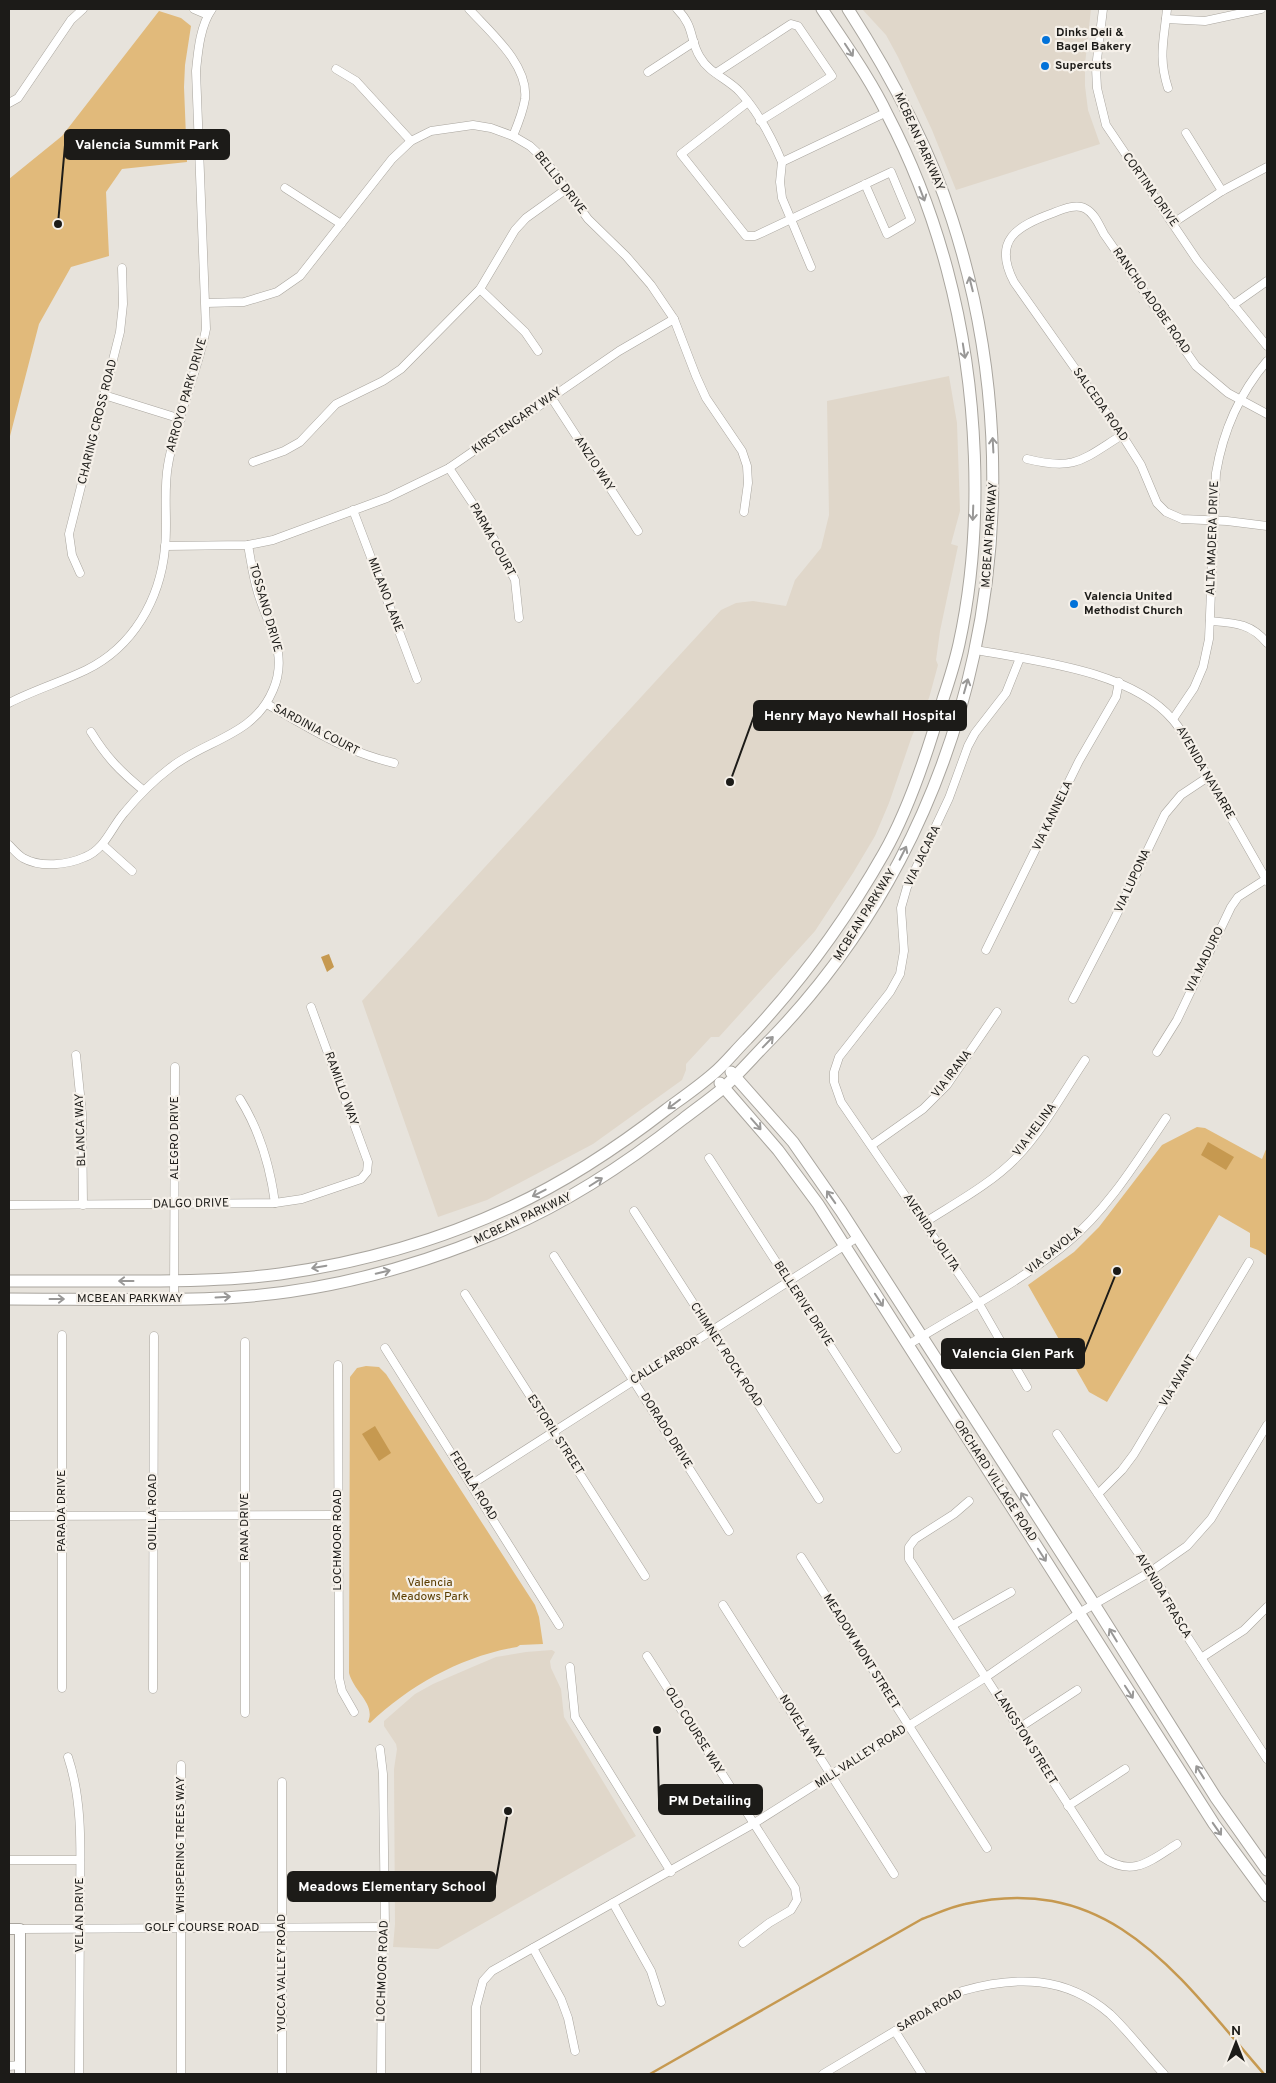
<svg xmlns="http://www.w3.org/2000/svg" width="1276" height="2083" font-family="Overpass,sans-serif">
  <rect width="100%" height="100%" fill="#e7e3dc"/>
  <!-- built -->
  <g fill="#e0d7ca">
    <path d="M862 9H1091L1085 64V86L1088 110 1100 144 956 190 932 130 898 57 886 35Z"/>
    <path d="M949 376 957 423 960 511 951 544 958 546 940 631 936 660 938 665 929 698 912 736 889 803 875 836 853 873 815 931 719 1037H711L686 1064V1070L682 1080 593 1144 487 1200 438 1217 362 1001 721 610 736 603 753 601 786 606 795 580 821 548 829 515 827 401Z"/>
    <path d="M552 1650 555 1652 550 1661 551 1668 561 1689 564 1717 636 1836 438 1949 393 1947 395 1924 394 1769 397 1749 396 1744 384 1726V1721L415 1694 433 1684 470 1668 496 1657 526 1652Z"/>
  </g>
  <!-- green -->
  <g fill="#e1ba7b">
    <path d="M159 11 181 18 191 26 185 65 184 87 187 162 122 169 106 192 109 256 71 267 39 324 9 440V179L62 136Z"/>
    <path d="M1197 1127 1205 1128 1262 1159 1267 1147V1256L1258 1250 1250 1247V1233L1219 1215 1107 1402 1089 1392 1028 1285 1074 1252 1099 1227 1162 1145Z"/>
    <path d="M366 1366 379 1367 386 1374 535 1605 539 1617 543 1644 520 1645 517 1647C462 1656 410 1685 370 1723L368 1722C376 1704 354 1692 349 1673L350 1377 357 1368Z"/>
  </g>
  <!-- water -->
  <g fill="#c69950">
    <path d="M329 954 334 967 327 972 321 957Z"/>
    <path d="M1208 1142 1234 1157 1226 1170 1201 1155Z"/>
    <path d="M375 1426 391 1453 379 1461 362 1434Z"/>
  </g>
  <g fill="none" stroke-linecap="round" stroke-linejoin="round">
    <!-- stream -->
    <path stroke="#c69950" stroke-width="2.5" d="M650 2074 922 1919C936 1914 950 1907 965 1904 1112 1871 1180 1978 1264 2074"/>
    <!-- minor casing -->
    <g stroke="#a9a59e" stroke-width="9">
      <g id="minor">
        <path d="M194 9 208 15"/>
        <path d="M469 9C490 32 529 65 525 99 523 112 518 124 513 136"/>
        <path d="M677 9C695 27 689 39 700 57 709 73 728 79 740 92 758 112 772 138 782 162L887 112"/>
        <path d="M1103 9 1096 68 1097 88 1106 125 1197 260 1267 346"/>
        <path d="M1167 9C1164 40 1158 57 1168 88"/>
        <path d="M1166 19 1205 21 1261 9"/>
        <path d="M336 69 356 81 411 141"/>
        <path d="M648 72 694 42"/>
        <path d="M716 73 791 24 798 26 832 76 760 121"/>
        <path d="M748 102 681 154 746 236H755L891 172 911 220 887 234 865 184"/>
        <path d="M9 103 18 98 71 20 83 9"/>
        <path d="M1186 133 1222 191"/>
        <path d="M782 162 780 182 782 198 811 267"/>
        <path d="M285 188 341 224"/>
        <path d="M1173 223 1222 191 1267 167"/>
        <path d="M480 289 525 332 538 351"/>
        <path d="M206 303 244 302 277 292 300 276 392 159 411 141 431 131 473 125 491 128 513 136 530 146 545 160 588 219 626 256 651 285 674 319 696 376 706 398 742 451 747 466 748 483 744 512"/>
        <path d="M1233 305 1267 281"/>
        <path d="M104 395 181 419"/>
        <path d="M551 397 638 531"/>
        <path d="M1267 414 1228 393 1196 366 1104 234C1099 225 1095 214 1086 209 1077 203 1063 209 1053 213 1017 226 992 240 1014 282L1122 435 1141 465 1157 503 1166 512 1182 519 1227 521 1267 526"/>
        <path d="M1027 459C1075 471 1082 460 1122 435"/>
        <path d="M253 462 284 451 300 442 336 404 383 381 401 369 480 289 515 230 526 218 565 190"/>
        <path d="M449 468 485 522 515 580 519 618"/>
        <path d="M353 510 417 679"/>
        <path d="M165 546 248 545 273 540 387 498 449 468 619 351 674 319"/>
        <path d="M80 573 72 555 69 534 120 332 123 304 122 268"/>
        <path d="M1210 621C1234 623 1251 623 1267 643"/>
        <path d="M976 650C1037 661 1132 671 1173 720 1188 738 1197 759 1209 779 1228 813 1248 847 1267 881"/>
        <path d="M1020 658 1006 693 975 733 968 746 949 798 907 887 901 908 904 951 900 974 890 992 839 1057 834 1072V1082L841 1102 978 1302 1027 1387"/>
        <path d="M9 703C34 690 61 682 86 670 133 647 160 600 165 548 168 521 163 492 168 465 176 418 197 375 206 329L196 71C198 51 200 26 212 9"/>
        <path d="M267 704C309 728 346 752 394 763"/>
        <path d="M1173 719 1194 688 1203 667 1209 639 1216 473C1223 431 1239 394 1267 361"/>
        <path d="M91 732C107 758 120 771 143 790"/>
        <path d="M9 845C13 849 18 855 23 858 41 868 67 865 85 857 105 849 111 828 124 813 138 796 153 781 170 768 205 740 254 736 273 690 289 654 268 626 258 593 253 577 251 561 248 545"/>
        <path d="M103 845 132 871"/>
        <path d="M986 950 1079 761 1116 697 1119 682"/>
        <path d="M1073 999 1114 920 1165 814 1181 795 1208 777"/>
        <path d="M1157 1052 1177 1020 1231 907 1238 897 1266 879"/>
        <path d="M76 1055 82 1114 83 1205"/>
        <path d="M240 1099C260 1131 270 1166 275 1203"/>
        <path d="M872 1145 923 1109 947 1085 997 1012"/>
        <path d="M709 1158 897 1449"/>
        <path d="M9 1205 275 1203 302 1199 361 1179 367 1172 368 1162 311 1007"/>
        <path d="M634 1211 819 1499"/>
        <path d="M924 1223C955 1203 991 1184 1017 1157 1043 1130 1064 1091 1085 1060"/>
        <path d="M554 1256 729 1531"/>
        <path d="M465 1294 645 1576"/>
        <path d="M174 1298 175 1067"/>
        <path d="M62 1335V1688"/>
        <path d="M245 1342V1713"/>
        <path d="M908 1345C961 1312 1019 1283 1067 1243 1108 1209 1137 1161 1166 1118"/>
        <path d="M385 1348 559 1625"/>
        <path d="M338 1365 339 1678 342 1691 354 1712"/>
        <path d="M1057 1434 1158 1582 1185 1633 1267 1759"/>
        <path d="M472 1484 858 1237"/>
        <path d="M1098 1494 1122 1470 1134 1454 1249 1262"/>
        <path d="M969 1501 954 1514 915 1539 909 1547V1559L1102 1857C1133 1878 1150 1861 1177 1844"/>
        <path d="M9 1516 337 1515"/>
        <path d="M801 1557 987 1848"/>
        <path d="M723 1605 894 1874"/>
        <path d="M953 1625 1011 1592"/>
        <path d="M647 1656 795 1888 797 1900 791 1910 769 1923 743 1943"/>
        <path d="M1201 1658 1244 1630 1267 1607"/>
        <path d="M570 1667 575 1717 671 1872"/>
        <path d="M153 1689 154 1336"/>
        <path d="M1019 1728 1077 1690"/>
        <path d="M380 1749 383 1774 385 1927 382 1963 381 2074"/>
        <path d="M68 1757C84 1805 80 1857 80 1907 80 1963 79 2019 79 2074"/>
        <path d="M181 1765V2074"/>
        <path d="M1068 1806 1125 1769"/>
        <path d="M9 1860H80"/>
        <path d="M613 1903 651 1971 661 2002"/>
        <path d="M20 1929 385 1927"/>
        <path d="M533 1948 561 1999 568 2018 575 2051"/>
        <path d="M895 2031 922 2074"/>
        <path d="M9 2066 20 2065"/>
        <path d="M282 2074V1782"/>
        <path d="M476 2074V2007L483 1981 492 1971 753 1824 986 1677 1079 1613 1150 1572 1187 1546 1211 1519 1267 1425"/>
        <path d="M823 2074 962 1991C1015 1976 1065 1975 1110 2014 1129 2032 1146 2055 1164 2074"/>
      </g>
    </g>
    <!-- tertiary casing -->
    <g stroke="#a9a59e" stroke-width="12">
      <path id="tertiary" d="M9 1929H20V2074"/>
    </g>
    <!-- secondary casing -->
    <g stroke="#a9a59e" stroke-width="13">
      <g id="secondary">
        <path d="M731 1072 793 1142 841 1211 1094 1604 1216 1798 1267 1870"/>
        <path d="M720 1083 778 1150 818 1204 1214 1824 1267 1896"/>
        <path d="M9 1281C54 1281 99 1281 144 1281 189 1281 235 1280 280 1274 359 1263 438 1241 511 1207 567 1181 618 1147 667 1109 682 1098 698 1087 713 1074 725 1064 735 1051 747 1039 800 983 846 920 884 853 909 809 929 748 943 699 949 681 955 662 959 644 985 526 978 385 947 269 933 217 913 164 888 116 870 78 845 44 822 9"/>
        <path d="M9 1299C81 1299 153 1301 225 1298 316 1293 407 1270 491 1235 562 1206 623 1166 683 1119 696 1109 710 1099 722 1089 739 1074 754 1056 770 1040 979 825 1044 502 952 219 929 146 889 73 848 9"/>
      </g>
    </g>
    <!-- minor -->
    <use href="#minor" stroke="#fff" stroke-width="8"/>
    <!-- tertiary -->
    <use href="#tertiary" stroke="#fff" stroke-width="10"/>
    <!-- secondary -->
    <use href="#secondary" stroke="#fff" stroke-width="11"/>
  </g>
  <!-- one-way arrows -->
  <defs><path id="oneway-shaft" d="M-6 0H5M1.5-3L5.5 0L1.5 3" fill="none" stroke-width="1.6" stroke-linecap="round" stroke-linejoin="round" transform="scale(1.25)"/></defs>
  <g stroke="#999897">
    <use href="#oneway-shaft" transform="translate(849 50) rotate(57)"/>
    <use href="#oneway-shaft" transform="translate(922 194) rotate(69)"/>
    <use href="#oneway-shaft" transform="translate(971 284) rotate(-104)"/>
    <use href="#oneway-shaft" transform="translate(964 351) rotate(81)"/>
    <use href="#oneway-shaft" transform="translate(993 445) rotate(-93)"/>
    <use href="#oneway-shaft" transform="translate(973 513) rotate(92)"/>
    <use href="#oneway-shaft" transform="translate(966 686) rotate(-74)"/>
    <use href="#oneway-shaft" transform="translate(903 853) rotate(-63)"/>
    <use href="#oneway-shaft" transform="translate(768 1042) rotate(-46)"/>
    <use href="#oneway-shaft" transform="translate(674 1104) rotate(143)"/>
    <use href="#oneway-shaft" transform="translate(756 1124) rotate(49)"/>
    <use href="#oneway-shaft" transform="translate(596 1182) rotate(-32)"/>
    <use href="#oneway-shaft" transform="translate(539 1193) rotate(153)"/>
    <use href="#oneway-shaft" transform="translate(831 1197) rotate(-125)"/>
    <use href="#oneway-shaft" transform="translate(319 1267) rotate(170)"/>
    <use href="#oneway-shaft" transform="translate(383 1272) rotate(-14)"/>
    <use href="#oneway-shaft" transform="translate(126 1281) rotate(180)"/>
    <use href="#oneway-shaft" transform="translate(223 1297) rotate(-3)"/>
    <use href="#oneway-shaft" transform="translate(57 1299)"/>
    <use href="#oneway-shaft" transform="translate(879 1300) rotate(57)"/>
    <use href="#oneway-shaft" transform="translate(1025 1499) rotate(-123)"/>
    <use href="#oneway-shaft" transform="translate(1042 1555) rotate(57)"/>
    <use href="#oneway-shaft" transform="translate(1113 1635) rotate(-121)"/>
    <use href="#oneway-shaft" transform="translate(1129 1692) rotate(57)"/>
    <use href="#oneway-shaft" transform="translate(1200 1772) rotate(-122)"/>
    <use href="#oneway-shaft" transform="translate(1217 1829) rotate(55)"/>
  </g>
  <!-- markers -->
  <g fill="#0272d9" stroke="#f5f0e9" stroke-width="2">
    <circle cx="1046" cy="40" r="5"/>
    <circle cx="1045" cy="66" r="5"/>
    <circle cx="1074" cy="604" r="5"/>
  </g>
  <g text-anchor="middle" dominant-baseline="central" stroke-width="4.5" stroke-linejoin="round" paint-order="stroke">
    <!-- poi labels -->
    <g font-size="12" font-weight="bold" fill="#1c1b18" stroke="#f5f0e9" text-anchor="start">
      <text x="1056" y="33">Dinks Deli &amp;<tspan x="1056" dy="14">Bagel Bakery</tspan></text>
      <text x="1055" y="66">Supercuts</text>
      <text x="1084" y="597">Valencia United<tspan x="1084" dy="14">Methodist Church</tspan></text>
    </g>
    <!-- street labels -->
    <g font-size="12" fill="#1c1b18" stroke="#f5f0e9">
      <text transform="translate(919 142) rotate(66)">MCBEAN PARKWAY</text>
      <text transform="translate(560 183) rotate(52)">BELLIS DRIVE</text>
      <text transform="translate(1150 190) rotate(55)">CORTINA DRIVE</text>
      <text transform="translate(1151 301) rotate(55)">RANCHO ADOBE ROAD</text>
      <text transform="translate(187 395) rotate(-74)">ARROYO PARK DRIVE</text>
      <text transform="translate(1100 405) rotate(55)">SALCEDA ROAD</text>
      <text transform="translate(517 421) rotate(-35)">KIRSTENGARY WAY</text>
      <text transform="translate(98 422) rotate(-76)">CHARING CROSS ROAD</text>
      <text transform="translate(594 464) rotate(57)">ANZIO WAY</text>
      <text transform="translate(990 535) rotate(-86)">MCBEAN PARKWAY</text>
      <text transform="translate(1213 538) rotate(-88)">ALTA MADERA DRIVE</text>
      <text transform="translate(492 540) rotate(61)">PARMA COURT</text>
      <text transform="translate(385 595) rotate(69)">MILANO LANE</text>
      <text transform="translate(265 608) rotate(74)">TOSSANO DRIVE</text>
      <text transform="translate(316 730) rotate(28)">SARDINIA COURT</text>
      <text transform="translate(1205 773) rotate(60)">AVENIDA NAVARRE</text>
      <text transform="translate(1053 816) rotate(-64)">VIA KANNELA</text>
      <text transform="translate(923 856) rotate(-64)">VIA JACARA</text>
      <text transform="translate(1133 881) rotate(-65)">VIA LUPONA</text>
      <text transform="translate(865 915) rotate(-58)">MCBEAN PARKWAY</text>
      <text transform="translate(1205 960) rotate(-64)">VIA MADURO</text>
      <text transform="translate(952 1074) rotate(-52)">VIA IRANA</text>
      <text transform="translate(341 1089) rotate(70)">RAMILLO WAY</text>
      <text transform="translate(81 1130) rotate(-92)">BLANCA WAY</text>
      <text transform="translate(1035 1130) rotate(-53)">VIA HELINA</text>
      <text transform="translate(175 1138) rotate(-90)">ALEGRO DRIVE</text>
      <text transform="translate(191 1204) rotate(-1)">DALGO DRIVE</text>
      <text transform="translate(523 1219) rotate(-25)">MCBEAN PARKWAY</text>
      <text transform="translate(931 1233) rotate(56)">AVENIDA JOLITA</text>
      <text transform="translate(1054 1251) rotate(-39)">VIA GAVOLA</text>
      <text x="130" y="1299">MCBEAN PARKWAY</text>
      <text transform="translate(803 1304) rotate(57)">BELLERIVE DRIVE</text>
      <text transform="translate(726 1355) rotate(57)">CHIMNEY ROCK ROAD</text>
      <text transform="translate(665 1361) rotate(-32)">CALLE ARBOR</text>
      <text transform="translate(1178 1381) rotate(-59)">VIA AVANT</text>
      <text transform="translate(666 1431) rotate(58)">DORADO DRIVE</text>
      <text transform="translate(555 1435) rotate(57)">ESTORIL STREET</text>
      <text transform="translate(995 1481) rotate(57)">ORCHARD VILLAGE ROAD</text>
      <text transform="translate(473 1486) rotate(58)">FEDALA ROAD</text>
      <text transform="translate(62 1511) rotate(-90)">PARADA DRIVE</text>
      <text transform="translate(153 1512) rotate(-90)">QUILLA ROAD</text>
      <text transform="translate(245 1527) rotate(-90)">RANA DRIVE</text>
      <text transform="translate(338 1540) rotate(-90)">LOCHMOOR ROAD</text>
      <text transform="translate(1163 1596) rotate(59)">AVENIDA FRASCA</text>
      <text transform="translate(861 1652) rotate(58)">MEADOW MONT STREET</text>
      <text transform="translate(801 1727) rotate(58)">NOVELA WAY</text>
      <text transform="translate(694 1731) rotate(58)">OLD COURSE WAY</text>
      <text transform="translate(1025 1738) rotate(58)">LANGSTON STREET</text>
      <text transform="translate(861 1757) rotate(-33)">MILL VALLEY ROAD</text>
      <text transform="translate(181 1845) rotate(-90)">WHISPERING TREES WAY</text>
      <text transform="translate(80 1915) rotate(-90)">VELAN DRIVE</text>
      <text x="202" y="1928">GOLF COURSE ROAD</text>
      <text transform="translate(383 1971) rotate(-88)">LOCHMOOR ROAD</text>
      <text transform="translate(282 1973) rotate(-90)">YUCCA VALLEY ROAD</text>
      <text transform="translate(930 2011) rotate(-30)">SARDA ROAD</text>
    </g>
    <!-- park labels -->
    <g font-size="12" fill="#5a3d00" stroke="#f5f0e9">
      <text x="430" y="1583">Valencia<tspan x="430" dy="14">Meadows Park</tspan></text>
    </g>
  </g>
  <!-- callouts -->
  <path fill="none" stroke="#1c1b18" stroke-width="2" d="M58 224L65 145M730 782L754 716M1117 1271L1084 1353M657 1730L659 1800M508 1811L495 1886"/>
  <g fill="#1c1b18" stroke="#f5f0e9" stroke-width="2">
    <circle cx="58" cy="224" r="5"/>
    <circle cx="730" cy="782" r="5"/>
    <circle cx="1117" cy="1271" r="5"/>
    <circle cx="657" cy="1730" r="5"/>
    <circle cx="508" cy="1811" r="5"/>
  </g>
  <g fill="#1c1b18" stroke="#1c1b18" stroke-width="2">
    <rect x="65" y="130" width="164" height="29" rx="5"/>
    <rect x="754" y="701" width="212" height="29" rx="5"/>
    <rect x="942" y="1339" width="142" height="29" rx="5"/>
    <rect x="659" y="1785" width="103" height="29" rx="5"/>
    <rect x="288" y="1872" width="207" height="29" rx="5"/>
  </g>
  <g font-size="14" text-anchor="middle" font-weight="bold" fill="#fff">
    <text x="147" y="149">Valencia Summit Park</text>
    <text x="860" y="720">Henry Mayo Newhall Hospital</text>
    <text x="1013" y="1358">Valencia Glen Park</text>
    <text x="710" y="1805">PM Detailing</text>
    <text x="392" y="1891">Meadows Elementary School</text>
  </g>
  <!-- border -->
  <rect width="1276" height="2083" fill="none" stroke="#1c1b18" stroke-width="20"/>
  <!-- north arrow -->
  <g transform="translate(1236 2043)" stroke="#f5f0e9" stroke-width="4" paint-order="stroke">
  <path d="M0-4L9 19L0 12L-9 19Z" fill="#1c1b18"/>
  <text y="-8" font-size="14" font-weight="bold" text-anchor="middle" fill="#1c1b18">N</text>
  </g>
</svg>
